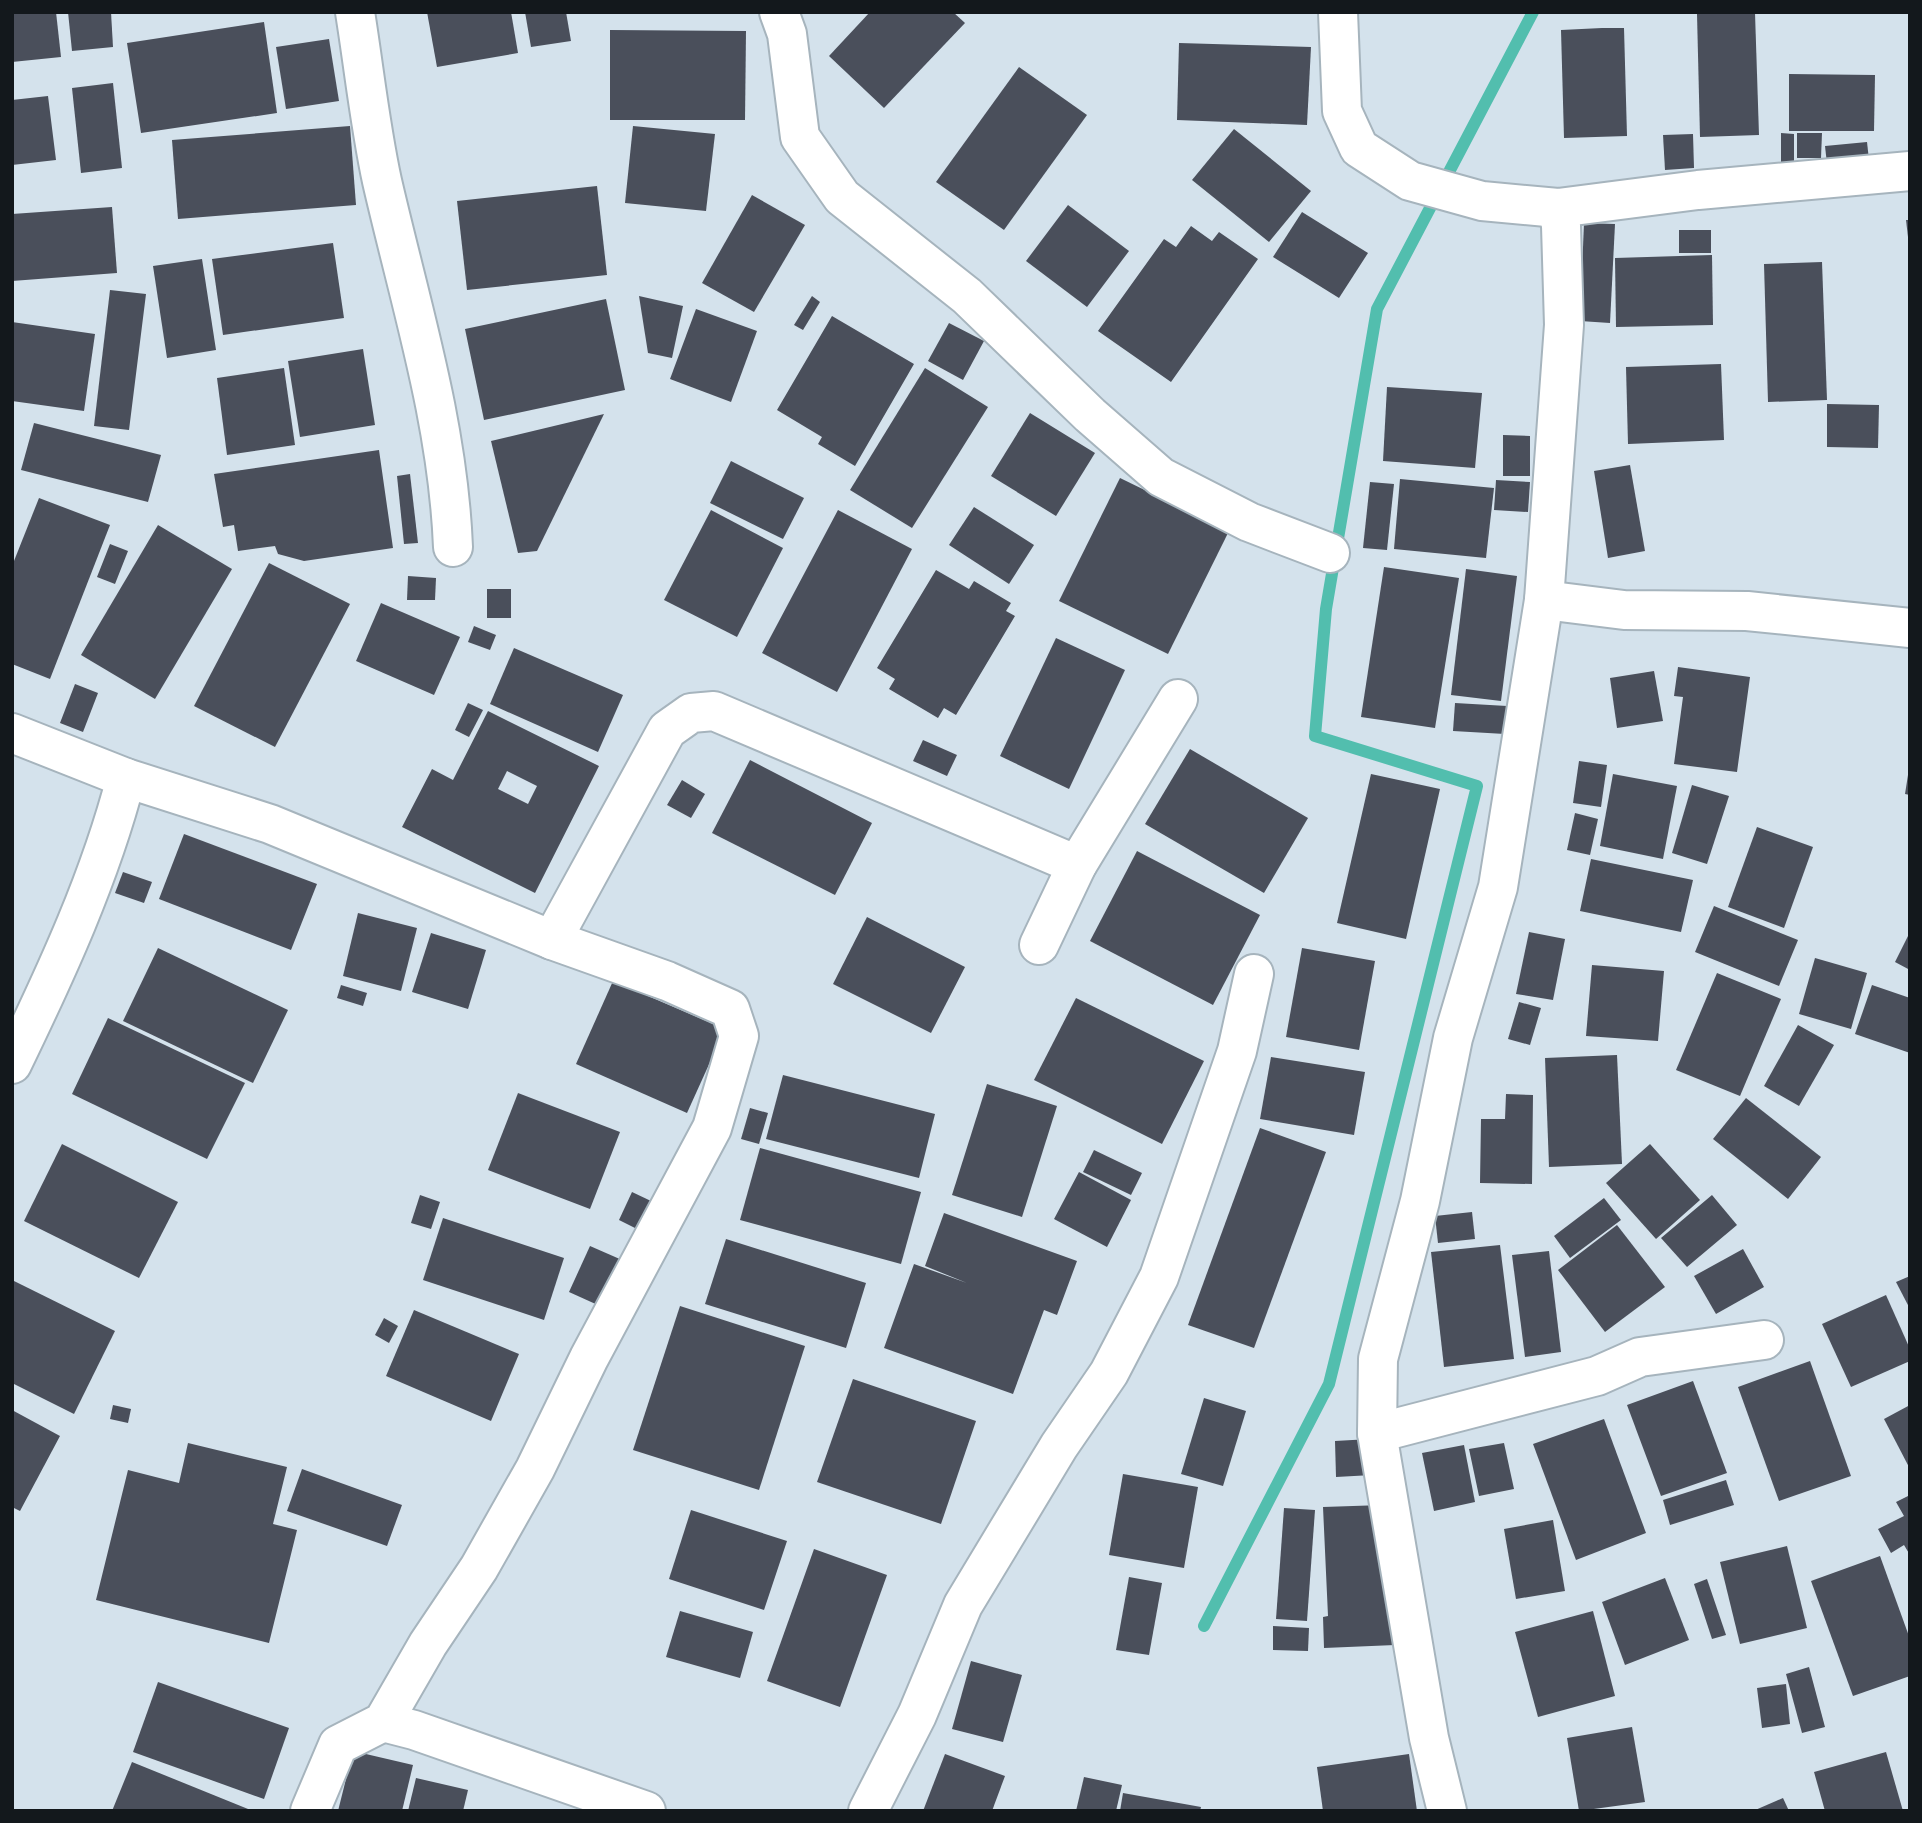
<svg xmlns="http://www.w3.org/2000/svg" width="1922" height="1823" font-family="'Fira Sans Condensed',sans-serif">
  <rect width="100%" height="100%" fill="#d4e2ec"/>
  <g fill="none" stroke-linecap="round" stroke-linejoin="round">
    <!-- stream -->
    <path stroke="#52beae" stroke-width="12" d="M1204 1626 1329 1384 1477 786 1315 736 1326 609 1377 309 1533 12"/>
  </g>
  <!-- building -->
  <g fill="#4a4f5b" fill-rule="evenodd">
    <path d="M12 12H56L61 57 12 62Z"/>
    <path d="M68 12H111L113 47 72 51Z"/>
    <path d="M427 12H511L518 53 437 67Z"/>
    <path d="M525 12H566L571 41 531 47Z"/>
    <path d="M870 12H953L965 23 884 108 829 56Z"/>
    <path d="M1755 13 1759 135 1700 137 1697 14Z"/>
    <path d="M264 22 277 113 141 133 127 43Z"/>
    <path d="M1602 28H1624L1627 136 1564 138 1561 30Z"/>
    <path d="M610 30 746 31 745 120H610Z"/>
    <path d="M329 39 339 101 286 109 276 47Z"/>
    <path d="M1179 43 1311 47 1307 125 1177 120Z"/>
    <path d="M1019 67 1087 115 1004 230 936 182Z"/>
    <path d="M1789 74 1875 75 1874 131H1789Z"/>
    <path d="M113 83 122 168 81 173 72 88Z"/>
    <path d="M48 96 56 160 12 165V100Z"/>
    <path d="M350 126 356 205 178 219 172 140Z"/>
    <path d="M633 126 715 134 706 211 625 203Z"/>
    <path d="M1234 129 1311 191 1269 242 1192 180Z"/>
    <path d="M1781 133 1794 134V164H1781Z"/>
    <path d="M1797 133H1822L1821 158H1797Z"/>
    <path d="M1693 134 1694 168 1665 170 1663 135Z"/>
    <path d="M1867 142 1869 160 1827 164 1825 146Z"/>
    <path d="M597 186 607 275 467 290 457 201Z"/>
    <path d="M752 195 805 225 754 312 702 283Z"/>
    <path d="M1068 205 1129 251 1087 307 1026 261Z"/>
    <path d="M112 207 117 273 12 281V214Z"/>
    <path d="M1302 212 1368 253 1339 298 1273 257Z"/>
    <path d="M1906 220H1910V237H1908Z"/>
    <path d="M1584 223 1615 224 1610 323 1580 321Z"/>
    <path d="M1191 226 1212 241 1219 232 1258 259 1171 382 1098 331 1164 239 1176 247Z"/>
    <rect x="1679" y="230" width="32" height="23"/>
    <path d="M333 243 344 318 223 335 212 259Z"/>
    <path d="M1712 255 1713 325 1616 327 1615 258Z"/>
    <path d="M202 259 216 350 167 358 153 266Z"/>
    <path d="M1822 262 1827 400 1768 402 1764 264Z"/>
    <path d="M110 290 146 294 129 430 94 426Z"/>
    <path d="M639 296 683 306 672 358 648 353Z"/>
    <path d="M812 296 820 302 803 330 794 325Z"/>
    <path d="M606 299 625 390 484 420 465 329Z"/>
    <path d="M696 309 757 331 731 402 670 379Z"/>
    <path d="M832 316 914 364 855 466 818 444 822 437 777 410Z"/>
    <path d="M12 322 95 334 84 411 12 401Z"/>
    <path d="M949 323 984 341 963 380 928 361Z"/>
    <path d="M363 349 375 425 300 437 288 361Z"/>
    <path d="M1721 364 1724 440 1628 444 1626 367Z"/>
    <path d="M284 368 295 445 227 455 217 378Z"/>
    <path d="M925 368 988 407 912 528 850 490Z"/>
    <path d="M1387 387 1482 393 1475 468 1383 461Z"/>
    <path d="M1827 404 1879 405 1878 448 1827 447Z"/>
    <path d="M1030 413 1095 453 1056 516 991 476Z"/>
    <path d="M604 414 537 551 518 553 491 441Z"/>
    <path d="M34 423 161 455 148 502 21 470Z"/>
    <path d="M1503 435 1530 436V476H1503Z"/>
    <path d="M379 450 393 548 304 561 278 554 275 546 238 551 234 525 223 527 214 474Z"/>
    <path d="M731 461 804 498 783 539 710 503Z"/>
    <path d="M1630 465 1645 551 1608 558 1594 471Z"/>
    <path d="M410 474 418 543 404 544 397 476Z"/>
    <path d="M1120 478 1229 531 1168 654 1059 601Z"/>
    <path d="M1400 479 1494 488 1486 558 1394 549Z"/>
    <path d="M1496 480 1530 482 1528 512 1494 510Z"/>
    <path d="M1370 482 1394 484 1387 550 1363 548Z"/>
    <path d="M39 498 110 525 50 679 12 664V566Z"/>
    <path d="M974 507 1034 545 1009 584 949 545Z"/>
    <path d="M711 510 783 548 737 637 664 600Z"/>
    <path d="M838 510 912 549 837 692 762 653Z"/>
    <path d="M158 525 232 569 155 699 81 655Z"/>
    <path d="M110 544 128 551 115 584 97 577Z"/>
    <path d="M269 563 350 604 275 747 194 706Z"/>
    <path d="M1384 567 1459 578 1435 728 1361 717Z"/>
    <path d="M1466 569 1517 576 1501 701 1451 695Z"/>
    <path d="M936 570 969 589 974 581 1011 603 1006 611 1015 616 956 715 944 708 938 718 889 689 895 679 877 668Z"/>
    <path d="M408 576 436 578 435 600H407Z"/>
    <rect x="487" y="589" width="24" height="29"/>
    <path d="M381 603 460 637 434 695 356 661Z"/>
    <path d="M474 626 496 635 490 650 468 642Z"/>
    <path d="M1056 638 1125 670 1069 789 1000 756Z"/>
    <path d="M514 648 623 695 598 752 490 704Z"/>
    <path d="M1678 667 1750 677 1737 772 1674 764 1683 697 1674 696Z"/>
    <path d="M1654 671 1663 721 1617 728 1610 678Z"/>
    <path d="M75 684 98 693 83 732 60 723Z"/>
    <path d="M468 703 483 710 469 737 455 730Z"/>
    <path d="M1455 703 1507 706 1505 734 1453 731Z"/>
    <path d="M488 711 599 766 535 893 402 827 432 769 453 780ZM507 771 537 786 528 804 498 789Z"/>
    <path d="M923 740 957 755 947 776 913 761Z"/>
    <path d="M1190 749 1308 818 1264 893 1145 824Z"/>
    <path d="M750 760 872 823 835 895 712 833Z"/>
    <path d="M1579 761 1607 765 1601 807 1573 803Z"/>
    <path d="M1371 774 1440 789 1406 939 1337 923Z"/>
    <path d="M1613 774 1677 786 1663 859 1600 846Z"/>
    <path d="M1908 775H1910V795L1905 794Z"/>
    <path d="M682 780 705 794 691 818 667 805Z"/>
    <path d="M1692 785 1729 796 1707 864 1672 853Z"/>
    <path d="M1575 813 1598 819 1590 855 1567 850Z"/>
    <path d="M1757 827 1813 847 1784 928 1728 907Z"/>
    <path d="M184 834 317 884 291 950 159 899Z"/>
    <path d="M1137 851 1260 915 1213 1005 1090 941Z"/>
    <path d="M1591 859 1693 880 1681 932 1580 911Z"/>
    <path d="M123 872 152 882 144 903 115 893Z"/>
    <path d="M1714 906 1798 940 1779 986 1695 952Z"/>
    <path d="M358 913 417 928 401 991 343 976Z"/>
    <path d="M867 917 965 967 931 1033 833 984Z"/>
    <path d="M1529 932 1565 939 1553 1000 1516 994Z"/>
    <path d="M1910 932V970L1895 962Z"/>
    <path d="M431 933 486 950 468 1009 412 992Z"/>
    <path d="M158 948 288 1010 253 1083 123 1021Z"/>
    <path d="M1302 948 1375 961 1359 1050 1286 1037Z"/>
    <path d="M1815 958 1867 973 1851 1029 1799 1014Z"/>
    <path d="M1592 965 1664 971 1658 1041 1586 1036Z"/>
    <path d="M1717 973 1781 999 1740 1096 1676 1070Z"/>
    <path d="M613 981 725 1029 687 1113 576 1064Z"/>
    <path d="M341 985 367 993 363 1006 337 998Z"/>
    <path d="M1872 985 1910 998V1053L1855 1034Z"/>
    <path d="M1076 998 1204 1061 1162 1144 1034 1080Z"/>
    <path d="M1519 1002 1541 1008 1530 1045 1508 1039Z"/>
    <path d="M108 1018 245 1083 207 1159 72 1094Z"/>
    <path d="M1798 1025 1834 1045 1799 1106 1764 1086Z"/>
    <path d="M1617 1055 1622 1164 1549 1167 1545 1058Z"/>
    <path d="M1271 1057 1365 1072 1354 1135 1260 1119Z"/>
    <path d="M783 1075 935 1114 919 1178 766 1139Z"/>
    <path d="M987 1084 1057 1106 1022 1217 952 1195Z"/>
    <path d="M518 1093 620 1132 590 1209 488 1170Z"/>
    <path d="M1506 1094 1533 1095 1532 1184 1480 1183 1481 1119H1505Z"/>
    <path d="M1746 1098 1821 1157 1788 1199 1713 1139Z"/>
    <path d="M750 1108 768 1113 759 1144 741 1139Z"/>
    <path d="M1260 1128 1326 1152 1254 1348 1188 1325Z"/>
    <path d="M62 1144 178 1202 139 1278 24 1221Z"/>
    <path d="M1650 1144 1700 1200 1656 1239 1606 1183Z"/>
    <path d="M760 1148 921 1192 901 1264 740 1220Z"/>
    <path d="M1094 1150 1142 1173 1131 1195 1083 1172Z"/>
    <path d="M1079 1172 1131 1200 1107 1247 1054 1219Z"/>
    <path d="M632 1192 651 1201 637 1229 619 1220Z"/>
    <path d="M420 1195 440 1202 431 1229 411 1223Z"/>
    <path d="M1712 1195 1737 1225 1687 1267 1661 1238Z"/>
    <path d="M1604 1198 1621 1220 1570 1258 1554 1236Z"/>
    <path d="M1472 1212 1475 1239 1438 1243 1435 1216Z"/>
    <path d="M944 1213 1077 1261 1057 1315 1044 1310 1013 1394 884 1348 914 1264 967 1283 925 1266Z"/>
    <path d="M443 1218 564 1258 544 1320 423 1280Z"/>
    <path d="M1617 1225 1665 1287 1605 1332 1558 1270Z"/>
    <path d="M726 1239 866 1283 846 1348 705 1304Z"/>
    <path d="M1500 1245 1514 1359 1444 1367 1431 1252Z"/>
    <path d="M590 1246 622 1260 600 1306 569 1292Z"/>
    <path d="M1743 1249 1764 1287 1716 1314 1694 1276Z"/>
    <path d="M1549 1251 1561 1352 1525 1357 1512 1255Z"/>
    <path d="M1910 1276V1309L1896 1282Z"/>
    <path d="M12 1280 115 1331 74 1414 12 1383Z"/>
    <path d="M1886 1295 1910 1349V1361L1851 1387 1822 1324Z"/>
    <path d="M680 1306 805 1346 759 1490 633 1450Z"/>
    <path d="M414 1310 519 1354 491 1421 386 1376Z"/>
    <path d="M384 1318 398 1326 389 1343 375 1335Z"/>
    <path d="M1810 1361 1851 1476 1779 1501 1738 1387Z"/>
    <path d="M853 1379 976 1421 941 1524 817 1482Z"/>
    <path d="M1693 1381 1727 1473 1661 1496 1627 1405Z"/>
    <path d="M1204 1398 1246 1411 1223 1486 1181 1474Z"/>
    <path d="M113 1405 131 1409 128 1423 110 1419Z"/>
    <path d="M1910 1405V1469L1884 1419Z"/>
    <path d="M12 1410 60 1436 20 1511 12 1507Z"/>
    <path d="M1604 1419 1646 1533 1576 1560 1533 1444Z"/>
    <path d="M1370 1439 1372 1475 1336 1477 1335 1441Z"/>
    <path d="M188 1443 287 1467 273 1524 297 1530 269 1643 96 1600 128 1470 179 1483Z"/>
    <path d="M1504 1443 1514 1489 1479 1496 1469 1449Z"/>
    <path d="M1464 1445 1475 1502 1434 1511 1422 1453Z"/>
    <path d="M302 1469 402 1505 387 1546 287 1511Z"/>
    <path d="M1123 1474 1198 1487 1184 1568 1109 1555Z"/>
    <path d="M1726 1480 1734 1505 1670 1525 1663 1500Z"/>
    <path d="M1910 1495V1555L1904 1545 1891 1553 1878 1529 1904 1516 1896 1502Z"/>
    <path d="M1383 1505 1388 1615H1394L1395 1645 1324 1648 1323 1617 1328 1616 1323 1507Z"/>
    <path d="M1284 1508 1315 1510 1307 1621 1276 1619Z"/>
    <path d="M691 1510 787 1541 764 1610 669 1579Z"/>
    <path d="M1553 1520 1565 1591 1516 1599 1504 1529Z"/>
    <path d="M1787 1546 1807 1628 1740 1644 1720 1562Z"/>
    <path d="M814 1549 887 1575 840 1707 767 1681Z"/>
    <path d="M1880 1556 1910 1639V1676L1853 1696 1811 1581Z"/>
    <path d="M1129 1577 1162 1583 1149 1655 1116 1650Z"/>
    <path d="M1665 1578 1689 1640 1625 1665 1602 1602Z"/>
    <path d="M1707 1579 1726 1635 1712 1639 1694 1584Z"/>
    <path d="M680 1611 753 1632 740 1678 666 1657Z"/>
    <path d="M1593 1611 1615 1696 1538 1717 1515 1632Z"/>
    <path d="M1273 1626 1309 1628 1308 1651 1273 1650Z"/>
    <path d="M971 1661 1022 1675 1003 1742 952 1729Z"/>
    <path d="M1809 1667 1825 1727 1802 1733 1786 1674Z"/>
    <path d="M158 1682 289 1728 264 1799 133 1752Z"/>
    <path d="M1786 1684 1790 1724 1762 1728 1757 1688Z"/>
    <path d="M1632 1727 1645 1802 1579 1811 1567 1738Z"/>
    <path d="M353 1751 413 1765 402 1811H338Z"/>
    <path d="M1886 1752 1903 1811H1825L1814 1772Z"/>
    <path d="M945 1754 1005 1776 992 1811H923Z"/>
    <path d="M1409 1754 1417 1811H1323L1317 1767Z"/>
    <path d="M132 1762 253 1811H112Z"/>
    <path d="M1084 1777 1122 1785 1116 1811H1076Z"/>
    <path d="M416 1778 468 1790 463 1811H408Z"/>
    <path d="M1123 1793 1201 1807 1200 1811H1120Z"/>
    <path d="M1783 1798 1789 1811H1753Z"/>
  </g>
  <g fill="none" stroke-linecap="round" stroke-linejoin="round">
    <!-- minor casing -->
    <g stroke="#a6b4bd" stroke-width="42">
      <g id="minor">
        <path d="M355 12C364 68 370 126 382 181 410 303 448 421 453 547"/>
        <path d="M779 12 787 34 800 137 842 197 967 296 1090 415 1161 477 1249 522 1330 553"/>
        <path d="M1338 12 1342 111 1359 148 1410 181 1482 201 1558 208 1698 190 1910 171"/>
        <path d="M1544 600 1624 610 1747 611 1910 628"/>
        <path d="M12 733 126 778 270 824 552 940 667 981 730 1009 739 1036 712 1128 589 1358 535 1469 479 1568 428 1644 383 1722 338 1745 310 1811"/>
        <path d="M552 940 667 730 691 713 714 711 1077 865"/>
        <path d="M1039 945 1077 865 1178 699"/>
        <path d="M12 1064C57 971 100 878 126 778"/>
        <path d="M1377 1433 1597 1376 1640 1357 1764 1340"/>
        <path d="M383 1722 414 1730 646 1811"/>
        <path d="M868 1811 917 1715 963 1605 1059 1446 1109 1373 1159 1277 1237 1051 1254 974"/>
        <path d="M1447 1811 1429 1738 1377 1433 1378 1359 1420 1201 1453 1038 1498 887 1544 600 1564 325 1561 226 1558 208"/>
      </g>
    </g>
    <!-- minor -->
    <use href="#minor" stroke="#fff" stroke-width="38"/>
  </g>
  <!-- border -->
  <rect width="1922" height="1823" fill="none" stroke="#13181c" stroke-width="28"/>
</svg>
